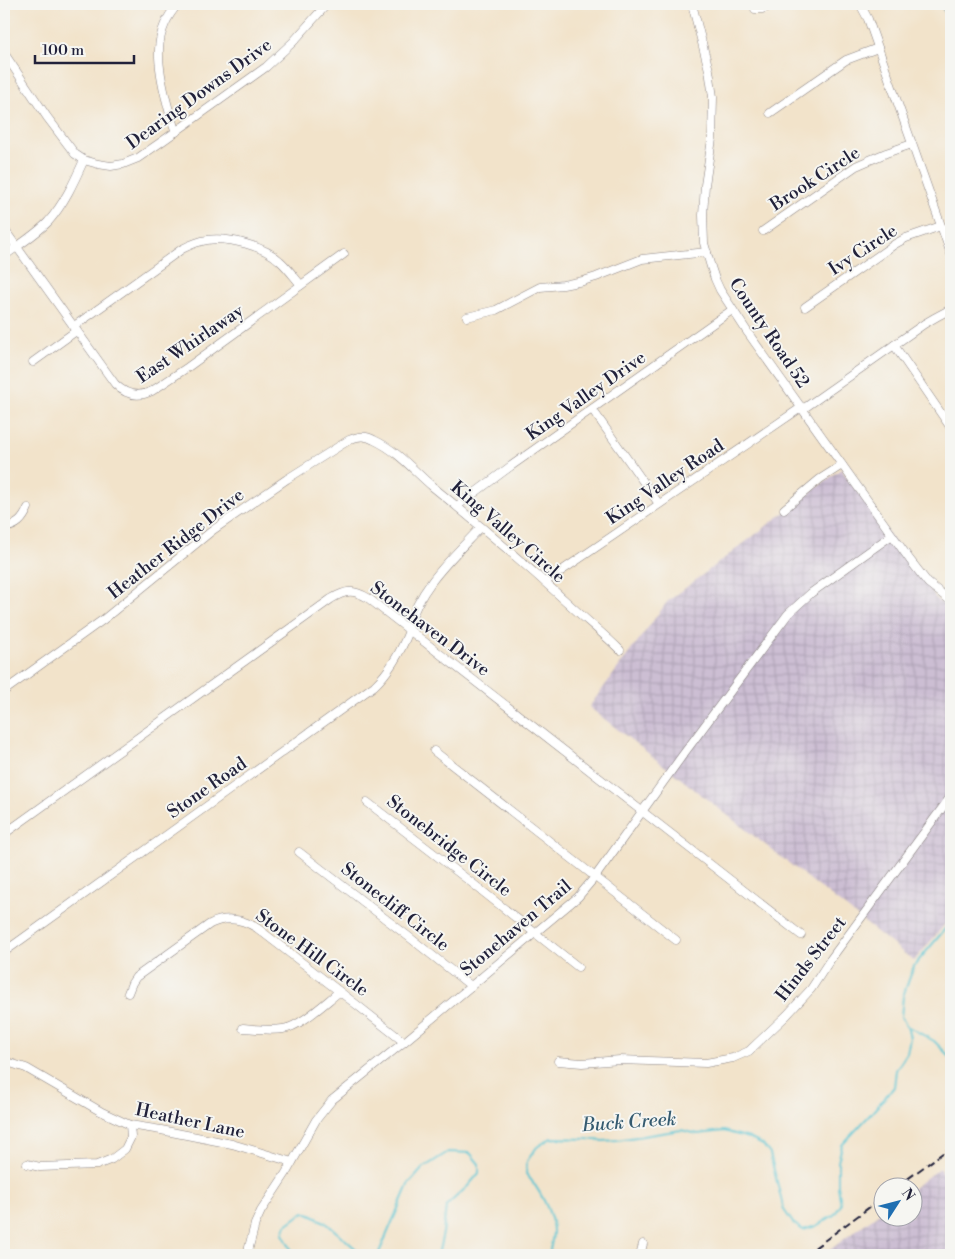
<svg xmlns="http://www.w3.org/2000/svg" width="955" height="1259" font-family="'Libre Bodoni',serif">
  <defs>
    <pattern id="industrial-grid" width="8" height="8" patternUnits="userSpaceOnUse" patternTransform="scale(1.25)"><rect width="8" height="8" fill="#ccbed3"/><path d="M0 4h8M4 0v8" fill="none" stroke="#afa3b6"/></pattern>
    <pattern id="water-ripples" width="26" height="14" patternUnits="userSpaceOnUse" patternTransform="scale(1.25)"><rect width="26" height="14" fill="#58c4d2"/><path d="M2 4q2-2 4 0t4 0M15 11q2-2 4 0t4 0" fill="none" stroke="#4ca8b5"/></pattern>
  </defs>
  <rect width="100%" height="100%" fill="#f6f6f2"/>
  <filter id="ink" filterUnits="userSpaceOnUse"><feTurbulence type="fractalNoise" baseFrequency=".02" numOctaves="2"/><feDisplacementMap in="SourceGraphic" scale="10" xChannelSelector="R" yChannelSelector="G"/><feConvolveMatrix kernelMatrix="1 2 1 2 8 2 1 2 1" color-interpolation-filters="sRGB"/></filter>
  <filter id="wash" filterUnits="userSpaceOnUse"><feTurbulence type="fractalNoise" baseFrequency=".0096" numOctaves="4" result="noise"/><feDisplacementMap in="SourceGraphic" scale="20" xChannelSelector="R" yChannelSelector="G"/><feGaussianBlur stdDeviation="1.12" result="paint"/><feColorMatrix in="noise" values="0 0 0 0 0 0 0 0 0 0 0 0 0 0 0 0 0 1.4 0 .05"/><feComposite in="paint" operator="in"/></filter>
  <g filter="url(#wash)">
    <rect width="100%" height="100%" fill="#f2e3ca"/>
    <!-- industrial -->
    <g fill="url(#industrial-grid)">
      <path d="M841 469 938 601 951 608V917L914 961 589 707 667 602Z"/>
      <path d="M939 1168 951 1189V1255H823L882 1211V1216H912L913 1188Z"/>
    </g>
    <!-- water -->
    <path fill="url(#water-ripples)" stroke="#3d7386" d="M939 4H951V21Z"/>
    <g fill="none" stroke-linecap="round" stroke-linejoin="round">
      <!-- stream -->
      <g stroke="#58c4d2" stroke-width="2">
        <path d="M907 1026 934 1041 951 1058"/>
        <path d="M294 1255 283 1234 286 1225 304 1212 325 1222 363 1255"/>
        <path d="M378 1255 408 1185 423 1168 448 1152 470 1153 479 1164V1173L468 1186 446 1206 443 1233 438 1255"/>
        <path d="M549 1255C550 1248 553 1239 553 1231 553 1213 538 1187 526 1174L527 1161 537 1147 551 1138 587 1139 603 1141 617 1140 681 1130 698 1134 724 1131 749 1138 763 1145 770 1154 784 1210 793 1223 803 1230 816 1226 834 1215 841 1205 838 1186V1162L842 1145 868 1117 894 1087 896 1070 907 1053 910 1038 907 1026 901 1017 903 996 914 966 951 922"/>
      </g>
    </g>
  </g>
  <g filter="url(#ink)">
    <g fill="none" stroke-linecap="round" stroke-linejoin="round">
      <!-- minor casing -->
      <g stroke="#8a8282" stroke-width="9">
        <g id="minor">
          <path d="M692 4 709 70 713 97 712 139 705 185 703 215 704 243 711 267 715 279 720 290 748 333 910 560 928 583 951 601"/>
          <path d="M860 4 868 19 951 254"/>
          <path d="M755 9H762L774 4"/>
          <path d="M4 53 47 117 75 154 84 160 98 164 111 166 123 164 138 158 164 140 266 67 293 42 327 4"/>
          <path d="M770 113 846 60 878 48"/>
          <path d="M176 132C171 120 168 107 165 95 157 61 153 32 178 4"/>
          <path d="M4 229 115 384C126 395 138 398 152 391L188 367 344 254"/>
          <path d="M763 231 856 166 886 153 912 144"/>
          <path d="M4 256C19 245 35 235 48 222 64 204 74 182 84 160"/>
          <path d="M805 307 895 244 906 238 941 226"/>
          <path d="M467 317 496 310 540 287 563 285 583 281 596 277 642 259 707 252"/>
          <path d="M73 327 182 249C190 245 198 241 207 240 229 237 264 246 280 261 288 268 294 277 301 285"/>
          <path d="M894 345 951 428"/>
          <path d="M33 362 76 331"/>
          <path d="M592 409 659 504"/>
          <path d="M803 409 924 324 936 317 951 309"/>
          <path d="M457 506 511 466 732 310"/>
          <path d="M784 509 820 479 842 465"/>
          <path d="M4 528C17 526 23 520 28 508"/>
          <path d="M545 582 802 407"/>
          <path d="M408 629C419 587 452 558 481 527"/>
          <path d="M4 691 104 619 213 530 287 479 349 440C358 436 365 435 374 440 398 451 414 471 433 487 480 525 525 564 569 604 586 620 604 634 620 650"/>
          <path d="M434 751 676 940"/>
          <path d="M367 802 472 883 578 967"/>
          <path d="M4 834 331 599C346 590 353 589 368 598L801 935"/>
          <path d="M299 852 409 937 471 986"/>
          <path d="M4 952 374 686C390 671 401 651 409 631"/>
          <path d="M128 993 132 983 136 977 210 924C226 916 243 919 257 928L357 1005 404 1042"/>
          <path d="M243 1028C256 1029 270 1031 283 1029 300 1027 326 1002 339 992"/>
          <path d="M4 1061 26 1068 100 1111 130 1125 161 1130 232 1144 292 1162"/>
          <path d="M558 1061 582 1063 620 1060 706 1063 733 1058 749 1051 787 1015 811 989 830 960 951 796"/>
          <path d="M27 1164 40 1167 97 1165 112 1159 125 1149 131 1137 130 1125"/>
          <path d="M247 1255 255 1224 261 1211 286 1173 316 1120 332 1100 404 1042 578 897 595 877 682 756 788 614 811 593 892 535"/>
          <path d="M640 1255 643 1244"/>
        </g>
      </g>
      <!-- minor -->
      <use href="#minor" stroke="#fff" stroke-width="8"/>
      <!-- rail -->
      <g stroke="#22223b" stroke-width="2" stroke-dasharray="8 4" stroke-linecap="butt">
        <path d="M898 1186 951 1147"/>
        <path d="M805 1255 882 1198"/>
      </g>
    </g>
  </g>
  <g text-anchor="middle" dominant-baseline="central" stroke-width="4" stroke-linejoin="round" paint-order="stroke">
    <!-- street labels -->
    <g font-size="18" fill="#22223b" stroke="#f6f6f2">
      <text transform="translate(199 94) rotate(-36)">Dearing Downs Drive</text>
      <text transform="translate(815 179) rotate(-33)">Brook Circle</text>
      <text transform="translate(863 250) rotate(-33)">Ivy Circle</text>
      <text transform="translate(769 333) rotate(56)">County Road 52</text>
      <text transform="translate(190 344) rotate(-34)">East Whirlaway</text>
      <text transform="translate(586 396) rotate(-35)">King Valley Drive</text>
      <text transform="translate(665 482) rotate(-34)">King Valley Road</text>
      <text transform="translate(508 532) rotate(41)">King Valley Circle</text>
      <text transform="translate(176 544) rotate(-38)">Heather Ridge Drive</text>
      <text transform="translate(430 629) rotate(37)">Stonehaven Drive</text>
      <text transform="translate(207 788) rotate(-35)">Stone Road</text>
      <text transform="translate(449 846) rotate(38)">Stonebridge Circle</text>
      <text transform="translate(395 907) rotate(38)">Stonecliff Circle</text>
      <text transform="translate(516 928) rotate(-40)">Stonehaven Trail</text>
      <text transform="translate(312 953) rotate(36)">Stone Hill Circle</text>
      <text transform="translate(811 959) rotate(-52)">Hinds Street</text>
      <text transform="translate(190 1121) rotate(12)">Heather Lane</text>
    </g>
    <!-- water labels -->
    <g font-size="19" font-style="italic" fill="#355b70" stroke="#f6f6f2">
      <text transform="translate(629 1122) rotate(-4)">Buck Creek</text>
    </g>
  </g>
  <!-- margin -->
  <rect width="955" height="1259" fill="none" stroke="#f6f6f2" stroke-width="20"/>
  <!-- north arrow -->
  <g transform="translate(898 1202) rotate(54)"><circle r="24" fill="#f6f6f2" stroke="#a1a1a9"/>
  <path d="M0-4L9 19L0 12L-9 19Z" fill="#1f6fb2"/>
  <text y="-8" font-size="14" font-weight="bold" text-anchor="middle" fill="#22223b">N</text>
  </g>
  <!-- scale -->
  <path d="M35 55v8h99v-8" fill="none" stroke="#22223b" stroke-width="2.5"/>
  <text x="42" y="55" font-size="15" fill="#22223b" stroke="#f6f6f2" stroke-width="4" paint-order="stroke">100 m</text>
</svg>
